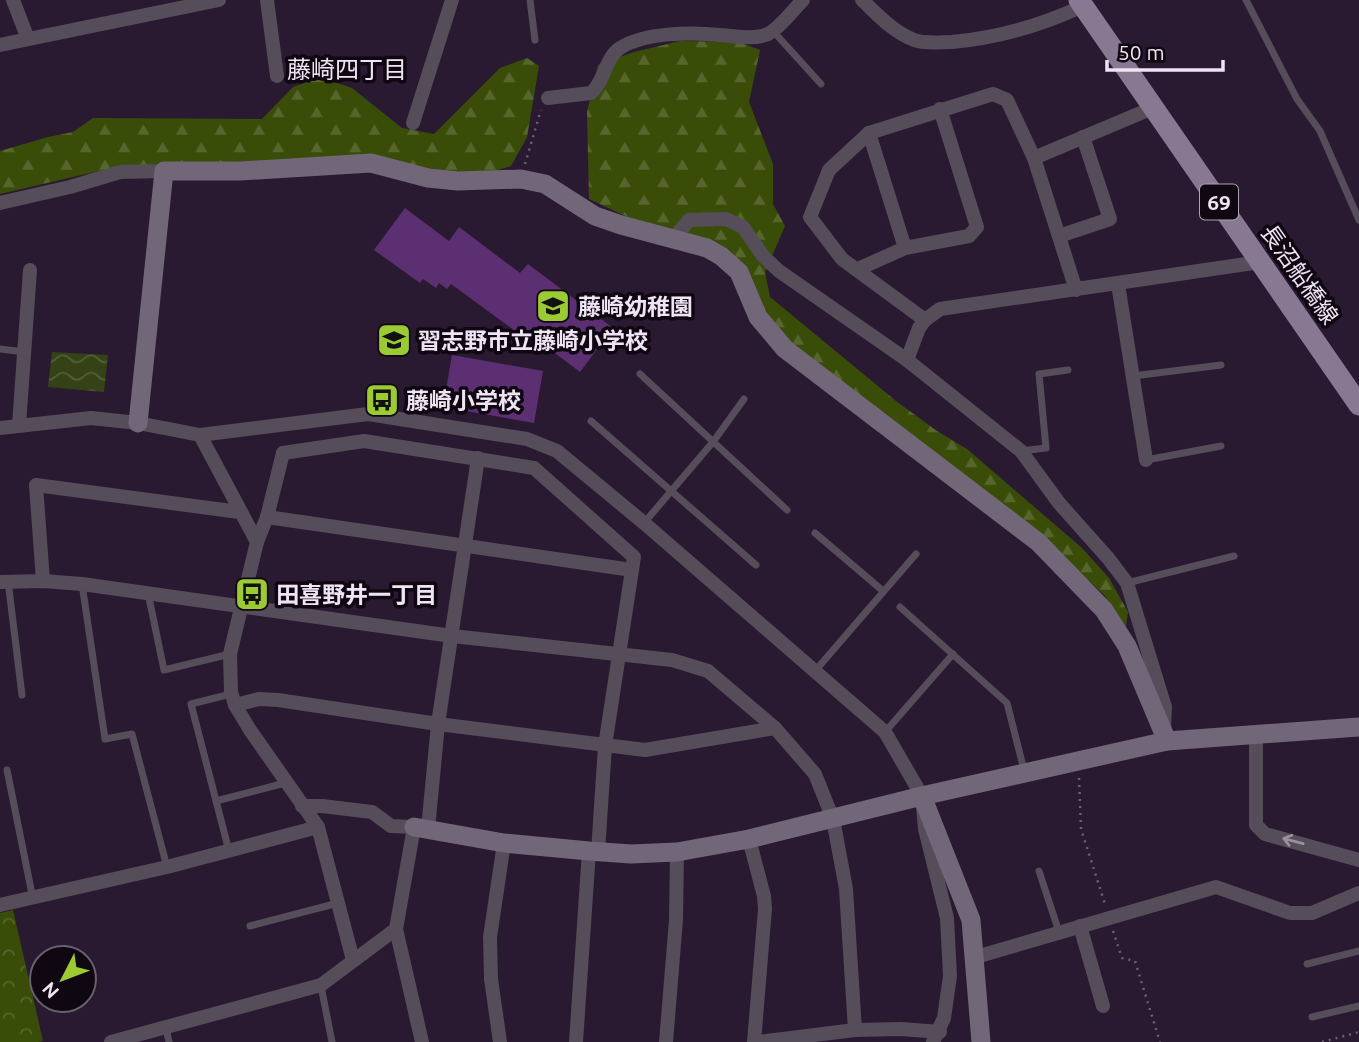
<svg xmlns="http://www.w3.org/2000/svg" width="1359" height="1042" font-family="Ubuntu,'Noto Sans JP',sans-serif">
  <defs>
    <pattern id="forest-firs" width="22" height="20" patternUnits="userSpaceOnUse" patternTransform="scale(1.75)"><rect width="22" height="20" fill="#394d08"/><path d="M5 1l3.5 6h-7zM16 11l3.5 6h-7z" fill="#56662d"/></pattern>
    <pattern id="park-crowns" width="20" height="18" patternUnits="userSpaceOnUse" patternTransform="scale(1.75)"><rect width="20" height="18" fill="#394d08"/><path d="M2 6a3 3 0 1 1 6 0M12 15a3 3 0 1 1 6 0" fill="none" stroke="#56662d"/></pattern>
    <pattern id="water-waves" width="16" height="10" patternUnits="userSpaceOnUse" patternTransform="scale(1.75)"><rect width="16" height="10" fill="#344316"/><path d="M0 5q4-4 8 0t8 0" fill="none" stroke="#525e38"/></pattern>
  </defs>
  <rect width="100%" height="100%" fill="#291a32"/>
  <!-- forest -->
  <g fill="url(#forest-firs)">
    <path d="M680 41 739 42 760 50 749 102 773 164V204L785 226 765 272 770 297 896 401 937 431 967 449 1082 548 1109 578 1128 612 1125 632 1105 596 1043 538 790 345 760 308 742 265 649 227 589 199 587 112 598 65 634 52Z"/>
    <path d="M527 58 539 66 527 137 511 166 479 176 444 173 368 157 120 166 0 194V151L48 137 73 132 93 118 262 119 293 87 320 77 352 88 402 128 434 134 500 68Z"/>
  </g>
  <!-- park -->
  <path fill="url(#park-crowns)" d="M13 910 43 1041 38 1042H0V913Z"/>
  <!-- water -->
  <path fill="url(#water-waves)" d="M52 352 108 355 104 392 48 387Z"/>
  <!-- building -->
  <g fill="#5b2f72">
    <path d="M405 208 449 241 459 227 520 273 528 264 613 328 580 372 519 326 515 331 451 284 447 289 439 283 436 288 423 279 420 283 374 250Z"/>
    <path d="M452 355 543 371 534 423 443 407Z"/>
  </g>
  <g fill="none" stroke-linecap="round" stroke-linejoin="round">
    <!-- path -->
    <g stroke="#6d6075" stroke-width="2.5" stroke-dasharray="2 5" stroke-linecap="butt">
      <path d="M525 164 541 110"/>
      <path d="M1079 778 1081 829 1105 904"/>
      <path d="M1113 931 1122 958 1135 961 1160 1042"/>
      <path d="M1322 1042 1359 1032"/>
    </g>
    <!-- lane -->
    <g stroke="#554d59" stroke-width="7">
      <path d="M530 0 535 40"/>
      <path d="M1246 0 1297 99 1320 131 1359 220"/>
      <path d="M773 31 821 84"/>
      <path d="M0 349 24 352"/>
      <path d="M640 374 787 510"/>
      <path d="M1133 376 1221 365"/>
      <path d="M591 421 756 565"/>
      <path d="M1021 451 1046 448 1039 374 1068 370"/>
      <path d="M1146 460 1221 446"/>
      <path d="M644 523 713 442 744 399"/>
      <path d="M815 533 883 591"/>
      <path d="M8 581 22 695"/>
      <path d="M1127 583 1234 556"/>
      <path d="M82 584 105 739 132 734 167 867"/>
      <path d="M148 593 164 670 230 654"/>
      <path d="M900 607 1007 703 1024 770"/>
      <path d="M815 671 916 554"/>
      <path d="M885 732 953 654"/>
      <path d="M7 770 33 899"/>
      <path d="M216 801 285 783"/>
      <path d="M229 851 191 704 231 694"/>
      <path d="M1039 871 1059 932"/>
      <path d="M250 926 338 903"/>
      <path d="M1307 964 1359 951"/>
      <path d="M321 986 332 1042"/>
      <path d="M1312 1017 1359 1006"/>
      <path d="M166 1028 169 1042"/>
    </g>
    <!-- street -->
    <g stroke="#554d59" stroke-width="14">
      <path d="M13 0 28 39"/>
      <path d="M267 0 277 76"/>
      <path d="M862 0C878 15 893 32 914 40 925 44 940 42 952 42 998 38 1040 26 1083 6"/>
      <path d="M0 45 219 0"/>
      <path d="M548 98 591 93C605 81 605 58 620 48 645 32 692 32 720 35 735 36 754 40 768 34 781 27 792 11 803 0"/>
      <path d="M413 123 452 0"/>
      <path d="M869 133 905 248"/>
      <path d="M1034 158 1155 107"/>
      <path d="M0 203 70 187 120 172 164 171"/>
      <path d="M1059 236 1110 219 1083 137"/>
      <path d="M674 238 689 220 726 219 743 227 763 256 779 271 907 360 1021 451 1059 503 1108 558 1127 583 1165 707 1164 729"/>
      <path d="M858 269 905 248 969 236 977 227 940 109"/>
      <path d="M1118 284 1146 460"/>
      <path d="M1076 290 1034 158 1007 100 993 94 869 133 829 170 810 217 842 259 925 320 940 309 1260 262"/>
      <path d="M907 360 919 328 925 320"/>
      <path d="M19 425 30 270"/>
      <path d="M0 428 91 418 138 423 200 435 368 414 527 439 557 451 644 523 885 732 922 796 925 829 947 918 950 976 944 1018 933 1042"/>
      <path d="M200 435 257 542"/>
      <path d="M267 517 632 570"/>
      <path d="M43 581 36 485 239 512"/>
      <path d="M0 582 43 581 82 584 452 636 672 660 708 671 775 728 815 774 833 819 846 889 855 1030"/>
      <path d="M235 705 259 699 278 700 438 724 645 750 775 728"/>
      <path d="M1256 736V825L1265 834 1359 860"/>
      <path d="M428 829 438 724 478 458"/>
      <path d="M749 839 764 896 765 909 754 1042"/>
      <path d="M0 905 167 867 318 827"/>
      <path d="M1080 926 1103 1006"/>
      <path d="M396 929 422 1042"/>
      <path d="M976 957 1216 887 1290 913H1312L1359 893"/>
      <path d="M353 960 318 827 250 730 235 705 231 692 230 654 257 542 267 517 283 453 364 441 534 468 634 557 605 746 598 852"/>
      <path d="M111 1042 321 985 396 929 414 827 391 826 372 812 322 806H302"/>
      <path d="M500 1042 491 979 490 937 504 843"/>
      <path d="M576 1042 589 851"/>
      <path d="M666 1042 676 920 677 852"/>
      <path d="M759 1042 855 1030 901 1029 940 1032"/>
    </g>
    <!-- secondary -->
    <g stroke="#726679" stroke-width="19">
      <path d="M138 423 164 171H240L371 163 428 178 458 181 521 179 545 184 595 216 621 225 707 248 721 256 739 272 758 317 785 349 1038 542 1104 610 1127 646 1167 741"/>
      <path d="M922 796 971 920 981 1042"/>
      <path d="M414 827 504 843 589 851 631 854 677 852 749 839 922 796 1167 741 1359 727"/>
    </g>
    <!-- primary -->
    <path stroke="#887891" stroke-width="21" d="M1079 0 1359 405"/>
  </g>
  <!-- one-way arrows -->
  <defs><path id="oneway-shaft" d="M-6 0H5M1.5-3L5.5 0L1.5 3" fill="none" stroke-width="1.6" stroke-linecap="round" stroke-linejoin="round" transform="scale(1.75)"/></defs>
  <use stroke="#9a919f" href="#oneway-shaft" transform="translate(1293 841) rotate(-165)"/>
  <!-- icons -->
  <defs>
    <g id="school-square" transform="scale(1.75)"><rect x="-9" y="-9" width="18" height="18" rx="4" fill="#9cca32" stroke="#0f0812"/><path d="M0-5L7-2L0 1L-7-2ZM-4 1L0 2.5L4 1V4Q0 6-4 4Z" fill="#111"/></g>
    <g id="bus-square" transform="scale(1.75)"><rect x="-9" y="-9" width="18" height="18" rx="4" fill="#9cca32" stroke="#0f0812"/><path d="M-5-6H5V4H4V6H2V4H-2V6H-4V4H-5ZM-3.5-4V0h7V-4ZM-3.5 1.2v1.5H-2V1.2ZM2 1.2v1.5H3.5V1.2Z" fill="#111"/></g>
  </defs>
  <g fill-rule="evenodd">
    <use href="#school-square" x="553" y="306"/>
    <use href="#school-square" x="394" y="340"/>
    <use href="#bus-square" x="382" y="400"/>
    <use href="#bus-square" x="252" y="594"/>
  </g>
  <g text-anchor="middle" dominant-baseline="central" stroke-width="7" stroke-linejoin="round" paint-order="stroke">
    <!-- shield labels -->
    <rect fill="#0f0812" stroke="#aba2b0" stroke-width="2" x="1200" y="184.5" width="38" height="35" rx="5"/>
    <g font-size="21" font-weight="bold" fill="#eee4f4">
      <text x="1219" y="202">69</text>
    </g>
    <!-- street labels -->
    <g font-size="23" fill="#eee4f4" stroke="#0f0812">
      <text transform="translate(1300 274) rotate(55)">長沼船橋線</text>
    </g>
    <!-- poi labels -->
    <g font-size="23" font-weight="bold" fill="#eee4f4" stroke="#0f0812" text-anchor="start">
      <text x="578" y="306">藤崎幼稚園</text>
      <text x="418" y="340">習志野市立藤崎小学校</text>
      <text x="406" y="400">藤崎小学校</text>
      <text x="276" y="594">田喜野井一丁目</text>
    </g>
    <!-- neighbourhood labels -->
    <g font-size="24" fill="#eee4f4" stroke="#0f0812">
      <text x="347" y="69">藤崎四丁目</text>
    </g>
  </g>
  <!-- north arrow -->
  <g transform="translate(63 979) rotate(228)"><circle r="33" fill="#0f0812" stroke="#68606c" stroke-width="2"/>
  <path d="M0-5L12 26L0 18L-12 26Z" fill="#9cca32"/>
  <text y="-10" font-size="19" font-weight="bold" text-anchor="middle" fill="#eee4f4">N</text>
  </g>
  <!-- scale -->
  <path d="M1107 60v10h116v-10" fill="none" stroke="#eee4f4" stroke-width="3.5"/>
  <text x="1118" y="60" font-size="21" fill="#eee4f4" stroke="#0f0812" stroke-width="5" paint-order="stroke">50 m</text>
</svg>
